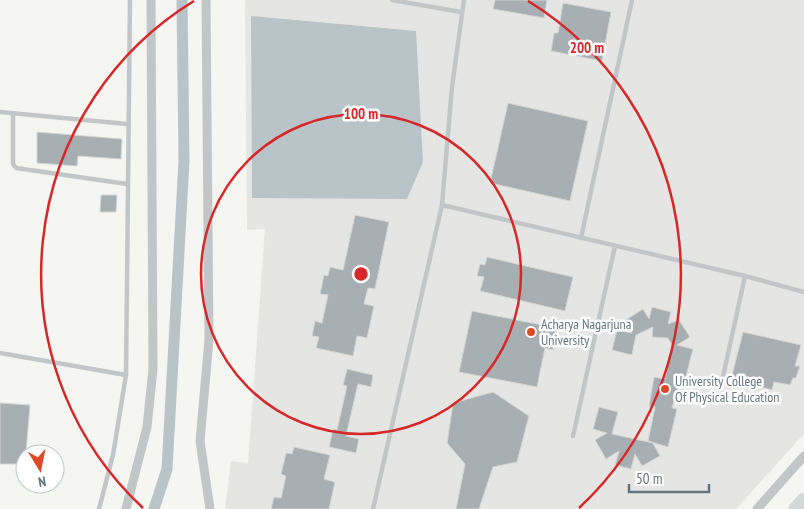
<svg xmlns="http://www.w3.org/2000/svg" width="804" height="509" font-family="'PT Sans Narrow',sans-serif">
  <rect width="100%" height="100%" fill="#f5f5f1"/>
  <!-- built -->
  <path fill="#e5e6e4" d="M245 0H804V434L736 509H225L231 461 248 463 265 229 247 230Z"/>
  <!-- water -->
  <path fill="#b8c4c7" d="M251 16 416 31 423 162 407 199 252 198Z"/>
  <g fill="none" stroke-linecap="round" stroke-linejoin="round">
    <!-- canal -->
    <path stroke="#b8c4c7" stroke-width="11" d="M154 509 167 469 184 161 182 0"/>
  </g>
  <!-- building -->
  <g fill="#a7afb3" stroke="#d6d6d4">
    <path d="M495 0H547L544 18 493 9Z"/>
    <path d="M563 3 611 12 602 61 551 51 554 33H558Z"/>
    <path d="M508 103 588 121 570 201 490 183Z"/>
    <path d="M37 132 122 139 121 159 78 156 77 166 37 163Z"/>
    <path d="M101 195H117L116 212H100Z"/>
    <path d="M355 215 389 222 375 289 368 288 364 304 374 306 367 338 357 336 353 356 316 348 319 337 312 336 315 321 322 323 328 295 320 294 324 275 328 276 330 267 343 270Z"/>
    <path d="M487 257 573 277 565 311 480 291 484 277 477 276 480 264 485 265Z"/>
    <path d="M652 307 671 312 668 324 679 320 690 337 677 345 693 349 683 388 679 385 672 408 677 409 668 447 648 441 655 407 649 406 654 377 665 379 672 345 668 338 652 337 653 327 636 335 632 355 612 350 617 330 632 333 624 321 643 309 649 319Z"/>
    <path d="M472 311 557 328 553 350 545 348 537 387 459 372Z"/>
    <path d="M743 332 801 345 795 366H800L796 378H793L790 385 774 382 772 390 731 379Z"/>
    <path d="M347 369 373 375 371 387 358 384 346 436 359 439 356 453 329 447 333 429 337 430 347 386 343 385Z"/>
    <path d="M493 392 529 416 517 462 493 467 479 509H456L465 464 447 443 453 403Z"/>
    <path d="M0 403 30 405 25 464H0Z"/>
    <path d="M599 407 618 412 612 434 653 443 660 456 642 466 635 454 631 469 615 465 619 451 606 459 595 440 607 433 593 429Z"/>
    <path d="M294 447 330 455 324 479 335 482 329 509H271L274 497 281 498 286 476 281 474 286 453 292 454Z"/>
  </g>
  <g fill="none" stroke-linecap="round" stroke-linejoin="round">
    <!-- service -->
    <g stroke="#c3c6c9" stroke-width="4.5">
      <path d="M392 0 461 12"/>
      <path d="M0 112 127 124"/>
      <path d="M13 114V164L16 168 127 184"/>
      <path d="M442 205 745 276 804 292"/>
      <path d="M581 238 632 0"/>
      <path d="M0 353 126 375"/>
      <path d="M721 386 745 276"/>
      <path d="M573 436 615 246"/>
      <path d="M99 509 113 455 126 375 130 0"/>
      <path d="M373 509 442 205 452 87 464 0"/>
    </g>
    <!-- minor -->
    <g stroke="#c3c6c9" stroke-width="9">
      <path d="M206 0 209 340 200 441 210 509"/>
      <path d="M126 509 147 427 153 369 151 0"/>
      <path d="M757 509 804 456"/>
    </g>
    <!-- trunk -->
    <path stroke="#d3d8db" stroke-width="15" d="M796 509 804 500"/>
  </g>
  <!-- distance rings -->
  <g fill="none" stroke="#d62828" stroke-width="2.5">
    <circle cx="361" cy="274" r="160"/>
    <path d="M143 508A320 320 0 0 1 194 1M528 1A320 320 0 0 1 579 508"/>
  </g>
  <!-- markers -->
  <g fill="#de4a28" stroke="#fff" stroke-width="2">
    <circle cx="531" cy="332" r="5"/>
    <circle cx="665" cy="389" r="5"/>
  </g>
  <g text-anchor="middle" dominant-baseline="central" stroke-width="5" stroke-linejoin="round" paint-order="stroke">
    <!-- poi labels -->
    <g font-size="14" fill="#657681" stroke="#fff" text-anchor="start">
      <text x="541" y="324">Acharya Nagarjuna<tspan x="541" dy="16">University</tspan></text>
      <text x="675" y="381">University College<tspan x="675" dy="16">Of Physical Education</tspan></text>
    </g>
  </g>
  <circle cx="361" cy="274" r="8" fill="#d62828" stroke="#fff" stroke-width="2.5"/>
  <g font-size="15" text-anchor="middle" font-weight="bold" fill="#d62828" stroke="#fff" stroke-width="5" stroke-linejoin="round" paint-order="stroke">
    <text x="587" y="53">200 m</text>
    <text x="361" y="119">100 m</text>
  </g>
  <!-- north arrow -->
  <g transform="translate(40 469) rotate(170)"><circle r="24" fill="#ffffff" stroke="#c1c8cd"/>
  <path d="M0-4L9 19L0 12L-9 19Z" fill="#de4a28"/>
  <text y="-8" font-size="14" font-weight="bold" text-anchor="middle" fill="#657681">N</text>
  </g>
  <!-- scale -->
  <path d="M629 484v8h80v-8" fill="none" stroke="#657681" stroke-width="2.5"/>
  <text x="636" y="484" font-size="15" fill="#657681" stroke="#ffffff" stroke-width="4" paint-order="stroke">50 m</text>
</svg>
